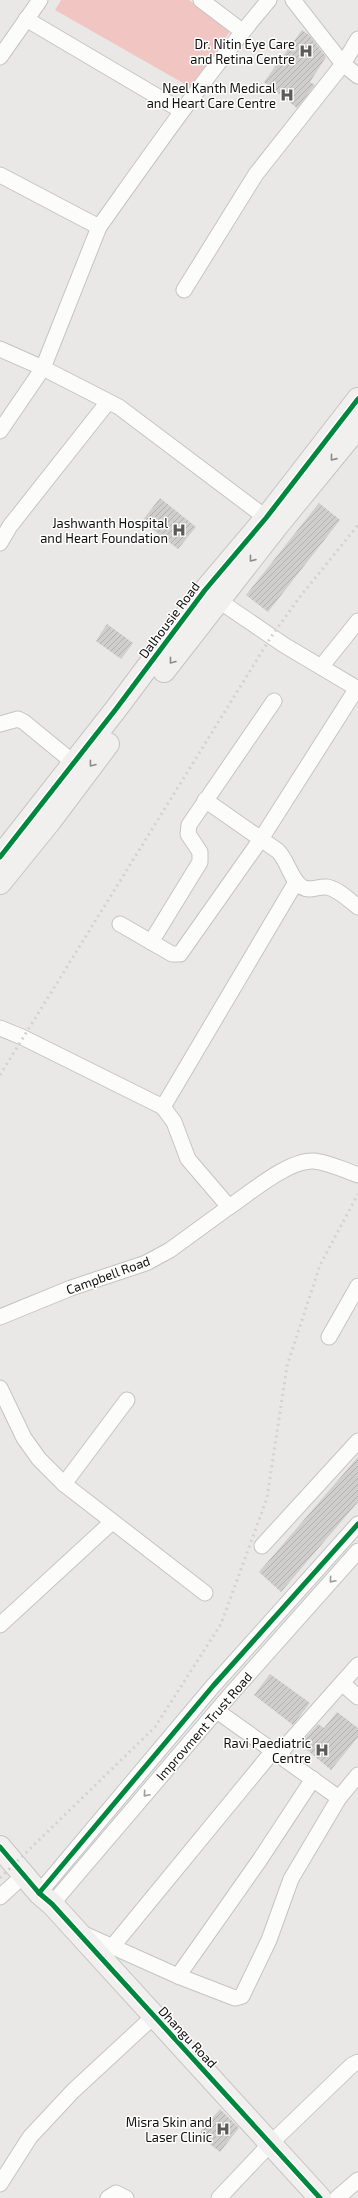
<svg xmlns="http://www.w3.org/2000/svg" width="358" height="2198" font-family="'Exo 2',sans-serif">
  <defs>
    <pattern id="building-hatch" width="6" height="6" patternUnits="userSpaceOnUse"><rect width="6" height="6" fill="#cfcecd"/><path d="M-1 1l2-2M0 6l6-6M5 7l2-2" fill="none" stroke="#b1b0af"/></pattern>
  </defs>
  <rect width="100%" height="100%" fill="#eae8e7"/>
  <!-- park -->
  <path fill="#f1c5c2" d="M61 0H189L231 30 190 87 55 10Z"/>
  <!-- building -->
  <g fill="url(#building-hatch)">
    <path d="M302 30 309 35 326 57 310 82 315 85 297 108 264 82Z"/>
    <path d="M160 498 196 527 178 549 142 521Z"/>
    <path d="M319 503 340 520 268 612 246 595Z"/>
    <path d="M107 624 133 643 121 659 96 641Z"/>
    <path d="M358 1457V1502L281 1592 259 1572Z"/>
    <path d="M270 1674 310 1703 293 1725 254 1695Z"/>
    <path d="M337 1712 358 1728V1737L331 1770 300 1744 318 1724 324 1728Z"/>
    <path d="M220 2109 239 2128 220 2152 201 2137 203 2134 200 2132Z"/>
  </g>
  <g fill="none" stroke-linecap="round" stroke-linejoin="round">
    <!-- street casing -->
    <g stroke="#c5c4c4" stroke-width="17">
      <g id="street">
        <path d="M201 0 242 31"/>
        <path d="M293 0 343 64 358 76"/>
        <path d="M26 19 182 111"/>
        <path d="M0 57 40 0"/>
        <path d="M0 175 99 227C154 150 208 72 269 0"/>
        <path d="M184 290 256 174 343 64 358 39"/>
        <path d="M0 349 43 368 119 407 273 523"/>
        <path d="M0 431 43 368 99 227"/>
        <path d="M0 543 10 526 108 402"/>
        <path d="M212 596 284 645 358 689"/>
        <path d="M321 667 358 621"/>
        <path d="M0 724 18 719 24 722 74 763"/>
        <path d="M205 800 278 851C288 861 290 879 302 887 310 892 318 886 327 887 338 889 349 900 358 907"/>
        <path d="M120 924 172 954H180L261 839 357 688"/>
        <path d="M151 942 200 862V852L188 834 189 825 274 701"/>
        <path d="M0 1028 22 1037 163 1107 174 1122 188 1159 229 1207C250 1193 288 1160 313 1161 328 1162 344 1170 358 1175"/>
        <path d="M163 1107 296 882"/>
        <path d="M0 1317 71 1288 146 1263 170 1250 229 1207"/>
        <path d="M329 1337 358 1286"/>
        <path d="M0 1388 24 1438 39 1459 64 1484"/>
        <path d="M127 1400 64 1484 205 1593"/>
        <path d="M262 1546 358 1441"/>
        <path d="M0 1625 112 1522"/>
        <path d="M343 1684 358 1697"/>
        <path d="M217 1711 339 1798"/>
        <path d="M278 1755 358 1665"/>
        <path d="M39 1893 213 1686 358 1524"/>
        <path d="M0 1897 23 1876"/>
        <path d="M52 1904 230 1695 358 1551"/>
        <path d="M84 1934 178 1976 235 1998 242 1996 269 1940 291 1879 339 1798 358 1775"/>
        <path d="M112 1947 273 1751"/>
        <path d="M178 1976 259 1861 313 1779"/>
        <path d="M0 2184 30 2137 73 2091 154 2016"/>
        <path d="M108 2198 116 2193 126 2198"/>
        <path d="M219 2198 271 2143 352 2065 358 2062"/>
        <path d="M337 2198 358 2180"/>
      </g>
    </g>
    <!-- secondary casing -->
    <g stroke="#c5c4c4" stroke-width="24">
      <g id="secondary">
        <path d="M164 671 277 526 358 427"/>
        <path d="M0 857 116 709 205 590 266 518 358 399"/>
        <path d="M0 883 51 820 108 744"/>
        <path d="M0 1847 39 1893 52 1904 320 2198"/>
      </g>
    </g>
    <!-- street -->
    <use href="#street" stroke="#fcfcfb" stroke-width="15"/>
    <!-- secondary -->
    <use href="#secondary" stroke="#f2f0ee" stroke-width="22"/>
    <!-- rail -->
    <g stroke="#d2d2d2" stroke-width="3" stroke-dasharray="2 4" stroke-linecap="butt">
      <path d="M0 1075 271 637 299 598 358 525"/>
      <path d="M0 1878 155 1727 221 1624 267 1498 287 1366 320 1265 358 1194"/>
    </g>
    <!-- cycleway casing -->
    <g stroke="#fff" stroke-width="8">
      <g id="cycleway">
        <path d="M0 857 116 709 205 590 266 518 358 399"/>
        <path d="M0 1847 39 1893 52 1904 320 2198"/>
        <path d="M39 1893 213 1686 358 1524"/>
      </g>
    </g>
    <!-- cycleway -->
    <use href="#cycleway" stroke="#00873e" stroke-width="5"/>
  </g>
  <!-- one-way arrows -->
  <defs><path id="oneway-chevron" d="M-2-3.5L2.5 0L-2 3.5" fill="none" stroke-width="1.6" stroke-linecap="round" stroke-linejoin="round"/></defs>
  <g stroke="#8c8b89">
    <use href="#oneway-chevron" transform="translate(333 458) rotate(129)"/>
    <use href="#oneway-chevron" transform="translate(252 559) rotate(128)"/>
    <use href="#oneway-chevron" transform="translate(172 661) rotate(128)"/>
    <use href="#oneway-chevron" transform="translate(92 764) rotate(127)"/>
  </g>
  <g stroke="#9e9d9c">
    <use href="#oneway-chevron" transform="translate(332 1580) rotate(131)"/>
    <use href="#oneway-chevron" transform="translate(146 1794) rotate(131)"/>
  </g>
  <!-- icons -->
  <defs>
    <g id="hospital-bare" transform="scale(1.08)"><path d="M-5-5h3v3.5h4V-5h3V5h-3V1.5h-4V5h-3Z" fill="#5c5b5a" stroke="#fff" stroke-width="2.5" paint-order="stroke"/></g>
  </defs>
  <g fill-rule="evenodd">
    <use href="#hospital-bare" x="306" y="51"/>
    <use href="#hospital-bare" x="287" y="95"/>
    <use href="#hospital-bare" x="179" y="530"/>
    <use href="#hospital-bare" x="322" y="1750"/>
    <use href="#hospital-bare" x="223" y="2129"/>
  </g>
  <g text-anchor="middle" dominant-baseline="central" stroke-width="3" stroke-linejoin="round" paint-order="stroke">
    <!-- poi labels -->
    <g font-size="13" fill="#100f0e" stroke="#fff" text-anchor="end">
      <text x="295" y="44">Dr. Nitin Eye Care<tspan x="295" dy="15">and Retina Centre</tspan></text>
      <text x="276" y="88">Neel Kanth Medical<tspan x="276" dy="15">and Heart Care Centre</tspan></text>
      <text x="168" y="523">Jashwanth Hospital<tspan x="168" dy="15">and Heart Foundation</tspan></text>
      <text x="311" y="1743">Ravi Paediatric<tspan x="311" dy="15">Centre</tspan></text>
      <text x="212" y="2122">Misra Skin and<tspan x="212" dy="15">Laser Clinic</tspan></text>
    </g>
    <!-- street labels -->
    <g font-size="13" fill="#100f0e" stroke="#fff">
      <text transform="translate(169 620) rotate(-53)">Dalhousie Road</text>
      <text transform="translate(108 1275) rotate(-20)">Campbell Road</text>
      <text transform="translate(204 1726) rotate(-49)">Improvment Trust Road</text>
      <text transform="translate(188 2037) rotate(47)">Dhangu Road</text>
    </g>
  </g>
</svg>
